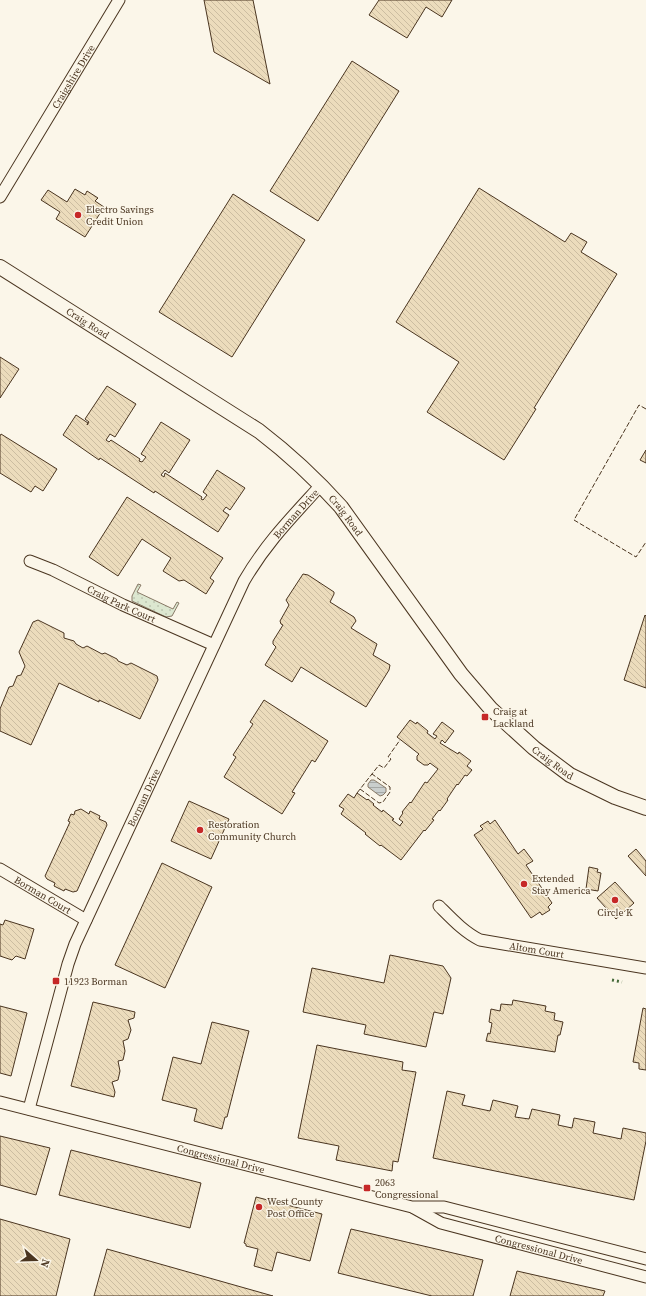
<svg xmlns="http://www.w3.org/2000/svg" width="646" height="1296" font-family="'Source Serif 4',serif">
  <defs>
    <pattern id="grass-dots" width="8" height="8" patternUnits="userSpaceOnUse"><rect width="8" height="8" fill="#dce7d0"/><path d="M2 2h.1M6 6h.1" fill="none" stroke="#bec7b2" stroke-width="1.8" stroke-linecap="round"/></pattern>
    <pattern id="water-rules" width="6" height="5" patternUnits="userSpaceOnUse"><rect width="6" height="5" fill="#c9cecd"/><path d="M0 2.5h6" fill="none" stroke="#a5a8a6"/></pattern>
    <pattern id="building-back-hatch" width="6" height="6" patternUnits="userSpaceOnUse"><rect width="6" height="6" fill="#ecdcbc"/><path d="M-1 5l2 2M0 0l6 6M5-1l2 2" fill="none" stroke="#ccbda1"/></pattern>
  </defs>
  <rect width="100%" height="100%" fill="#fbf6e9"/>
  <!-- grass -->
  <path fill="url(#grass-dots)" stroke="#887966" d="M138 584 141 585 137 592 173 609 177 602 179 603 172 616 166 617 132 601V596Z"/>
  <!-- water -->
  <path fill="url(#water-rules)" stroke="#887966" d="M371 780H374L386 788V792L383 795 380 796 368 787V784Z"/>
  <!-- building -->
  <g fill="url(#building-back-hatch)" stroke="#4a3520">
    <path d="M204 0H253L270 84 214 52Z"/>
    <path d="M379 0H452L442 17 426 7 407 38 369 15Z"/>
    <path d="M352 61 399 91 318 221 270 191Z"/>
    <path d="M479 188 565 242 571 233 587 242 581 252 617 274 534 408 536 409 504 460 427 412 459 362 396 322Z"/>
    <path d="M75 189 85 195 87 191 98 198 95 201 104 207 85 237 56 219 60 212 41 200 48 190 67 202Z"/>
    <path d="M233 194 305 240 232 357 159 312Z"/>
    <path d="M0 357 19 369 0 398Z"/>
    <path d="M107 386 136 404 115 437 110 434 106 440 109 442 111 440 140 459 139 461 142 462 146 457 141 454 161 422 190 440 169 473 165 470 161 475 164 477 165 473 202 497 201 499 203 500 207 495 203 492 217 470 245 488 230 510 226 507 223 511 229 515 218 532 155 491 154 493 100 458 99 460 63 435 76 415 88 423 87 425 89 422 85 419Z"/>
    <path d="M1 434 57 469 43 491 35 486 31 492 0 473V436Z"/>
    <path d="M646 450V463L640 460Z"/>
    <path d="M127 497 223 558 210 578 214 581 206 594 184 580 179 581 163 571 171 558 142 539 118 576 89 557Z"/>
    <path d="M303 574 308 575 334 592V594L330 602 354 617 356 621 351 628 377 644 373 655 390 665 389 670 366 707 301 667 292 682 265 665 276 647 273 644V641L283 625 281 624 280 621 289 605 286 600Z"/>
    <path d="M645 615 646 616V688L624 680Z"/>
    <path d="M38 620 64 633V638L74 641 76 644 83 648 87 646 102 654 105 653 117 659 118 661 127 665 131 663 157 676 158 680 140 719 99 700V702L59 683 31 745 0 731V709L9 687 13 686 17 676 21 675 25 666 19 652 33 622Z"/>
    <path d="M264 700 328 741 315 762 312 760 292 792 295 793 282 814 224 777 236 757 233 755 253 724 250 722Z"/>
    <path d="M410 720 416 724 417 722 428 731 427 733 435 739 437 736 433 734 442 722 454 731 445 743 442 740 440 743 458 754 459 752 471 761 467 766 472 770 467 776 465 775 458 785 457 784 447 799 448 800 440 811 439 810 432 819 434 820 425 831 424 830 401 860 381 845 380 846 365 834 366 833 341 814 344 809 339 806 348 794 354 798 357 793 367 800 368 799 374 804 373 805 382 812 383 810 394 819 392 820 400 826 401 824 403 822 399 819 403 813 402 812 410 802 411 803 425 782 427 783 438 769 430 763 428 765H424L417 760V756L419 754 397 737Z"/>
    <path d="M189 801 229 819 211 859 171 841Z"/>
    <path d="M81 809 89 814 90 811 100 816 99 819 106 822 107 825 77 891 73 892 65 889 64 891 54 886 55 883 47 879 45 876 70 822 68 821 71 814 74 815 75 811Z"/>
    <path d="M495 820 518 854 524 849 533 861 526 865 552 903 548 907 550 910 542 915 540 912 531 918 474 835 483 829 480 826 488 821 490 824Z"/>
    <path d="M636 849 646 861V876L628 856Z"/>
    <path d="M162 863 212 887 165 988 115 965Z"/>
    <path d="M589 867 598 869 597 872 601 873 598 891 586 889Z"/>
    <path d="M615 882 634 903 616 919 597 898Z"/>
    <path d="M5 920 34 929 25 959 16 956 12 960 0 956V924L3 925Z"/>
    <path d="M390 955 443 966 451 978 443 1014 434 1012 426 1047 364 1034 366 1025 303 1012 312 968 384 983Z"/>
    <path d="M513 1000 546 1006 545 1011 555 1013 554 1020 563 1022 560 1035H558L555 1052 486 1041 488 1033 490 1034 492 1023 489 1022 491 1009 500 1011 501 1004 512 1005Z"/>
    <path d="M93 1002 135 1012 134 1018 128 1020 131 1030 128 1039 123 1041 125 1051 123 1060 118 1061 120 1071 118 1080 112 1082 115 1092 114 1097 71 1086Z"/>
    <path d="M0 1006 27 1013 11 1076 0 1073Z"/>
    <path d="M643 1008 646 1009V1070L639 1069V1063L633 1062Z"/>
    <path d="M212 1022 249 1031 227 1117H225L222 1129 194 1121 197 1109 162 1100 173 1057 201 1064Z"/>
    <path d="M317 1045 403 1062 402 1070 416 1072 398 1162 393 1161 392 1171 336 1160 339 1146 298 1138Z"/>
    <path d="M447 1091 465 1095 462 1105 490 1111 493 1100 518 1106 515 1117 529 1119 532 1109 560 1115 558 1125 572 1128 574 1118 595 1122 593 1133 621 1139 623 1128 646 1133V1141L634 1200 433 1158Z"/>
    <path d="M0 1136 50 1148 36 1195 0 1185Z"/>
    <path d="M71 1150 201 1183 190 1228 59 1195Z"/>
    <path d="M256 1197 322 1214 310 1261 277 1252 272 1271 254 1266 258 1249 246 1246V1244L244 1243Z"/>
    <path d="M0 1219 70 1239 56 1296H0Z"/>
    <path d="M351 1229 483 1260 473 1296H432L338 1273Z"/>
    <path d="M107 1249 273 1296H94Z"/>
    <path d="M517 1271 605 1291 603 1296H510Z"/>
  </g>
  <g fill="none" stroke-linecap="round" stroke-linejoin="round">
    <!-- minor casing -->
    <g stroke="#4a3520" stroke-width="13">
      <g id="minor">
        <path id="s1" d="M0 197 119 0"/>
        <path id="s2" d="M30 561 53 570 123 605 214 645"/>
        <path id="s3" d="M0 869 86 920"/>
        <path id="s4" d="M439 906C452 919 464 932 480 940L646 968"/>
        <path id="s5" d="M0 1102 412 1207H444L646 1259"/>
        <path id="s6" d="M29 1109 68 964 75 944 244 581C266 543 292 517 321 485"/>
        <path id="s7" d="M414 1208 441 1223 646 1277"/>
      </g>
    </g>
    <!-- major casing -->
    <g stroke="#4a3520" stroke-width="16">
      <g id="major">
        <path id="s8" d="M0 267 259 431C289 454 316 479 341 507L461 674 491 709 534 748 570 775 615 797 646 808"/>
      </g>
    </g>
    <!-- minor -->
    <use href="#minor" stroke="#fbf6e9" stroke-width="11"/>
    <!-- major -->
    <use href="#major" stroke="#fbf6e9" stroke-width="14"/>
    <!-- hedge -->
    <path stroke="#436837" stroke-width="3" stroke-dasharray="2 3" stroke-linecap="butt" d="M612 980 622 982"/>
    <!-- fence -->
    <g stroke="#4a3520" stroke-width="1" stroke-dasharray="5 2" stroke-linecap="butt">
      <path d="M646 409 639 405 574 520 636 557 646 542"/>
      <path d="M360 789 379 803 383 802 390 792V787L372 774"/>
      <path d="M357 793 379 765 384 768 391 759 388 757 400 740"/>
    </g>
  </g>
  <!-- markers -->
  <g fill="#c62828" stroke="#fbf6e9" stroke-width="1.5">
    <circle cx="78" cy="215" r="4"/>
    <rect x="481" y="713" width="8" height="8" rx="2"/>
    <circle cx="200" cy="830" r="4"/>
    <circle cx="524" cy="884" r="4"/>
    <circle cx="615" cy="900" r="4"/>
    <rect x="52" y="977" width="8" height="8" rx="2"/>
    <rect x="363" y="1184" width="8" height="8" rx="2"/>
    <circle cx="259" cy="1207" r="4"/>
  </g>
  <g text-anchor="middle" dominant-baseline="central" stroke-width="3" stroke-linejoin="round" paint-order="stroke">
    <!-- street labels -->
    <g font-size="10" fill="#4a3520" stroke="#fbf6e9">
      <text stroke="none"><textPath href="#s1" startOffset="141">Craigshire Drive</textPath></text>
      <text stroke="none"><textPath href="#s8" startOffset="104">Craig Road</textPath></text>
      <text stroke="none"><textPath href="#s6" startOffset="657">Borman Drive</textPath></text>
      <text stroke="none"><textPath href="#s8" startOffset="428">Craig Road</textPath></text>
      <text stroke="none"><textPath href="#s2" startOffset="101">Craig Park Court</textPath></text>
      <text stroke="none"><textPath href="#s8" startOffset="752">Craig Road</textPath></text>
      <text stroke="none"><textPath href="#s6" startOffset="333">Borman Drive</textPath></text>
      <text stroke="none"><textPath href="#s3" startOffset="50">Borman Court</textPath></text>
      <text stroke="none"><textPath href="#s4" startOffset="111">Altom Court</textPath></text>
      <text stroke="none"><textPath href="#s5" startOffset="228">Congressional Drive</textPath></text>
      <text stroke="none"><textPath href="#s7" startOffset="132">Congressional Drive</textPath></text>
    </g>
    <!-- poi labels -->
    <g font-size="10" fill="#4a3520" stroke="#fbf6e9" text-anchor="start">
      <text x="86" y="209">Electro Savings<tspan x="86" dy="12">Credit Union</tspan></text>
      <text x="493" y="711">Craig at<tspan x="493" dy="12">Lackland</tspan></text>
      <text x="208" y="824">Restoration<tspan x="208" dy="12">Community Church</tspan></text>
      <text x="532" y="878">Extended<tspan x="532" dy="12">Stay America</tspan></text>
      <text x="615" y="912" text-anchor="middle">Circle K</text>
      <text x="64" y="981">11923 Borman</text>
      <text x="375" y="1182">2063<tspan x="375" dy="12">Congressional</tspan></text>
      <text x="267" y="1201">West County<tspan x="267" dy="12">Post Office</tspan></text>
    </g>
  </g>
  <!-- north arrow -->
  <g transform="translate(36 1260) rotate(110)" stroke="#fbf6e9" stroke-width="3" paint-order="stroke">
  <path d="M0-3L7 15L0 10L-7 15Z" fill="#4a3520"/>
  <text y="-6" font-size="11" font-weight="bold" text-anchor="middle" fill="#4a3520">N</text>
  </g>
</svg>
